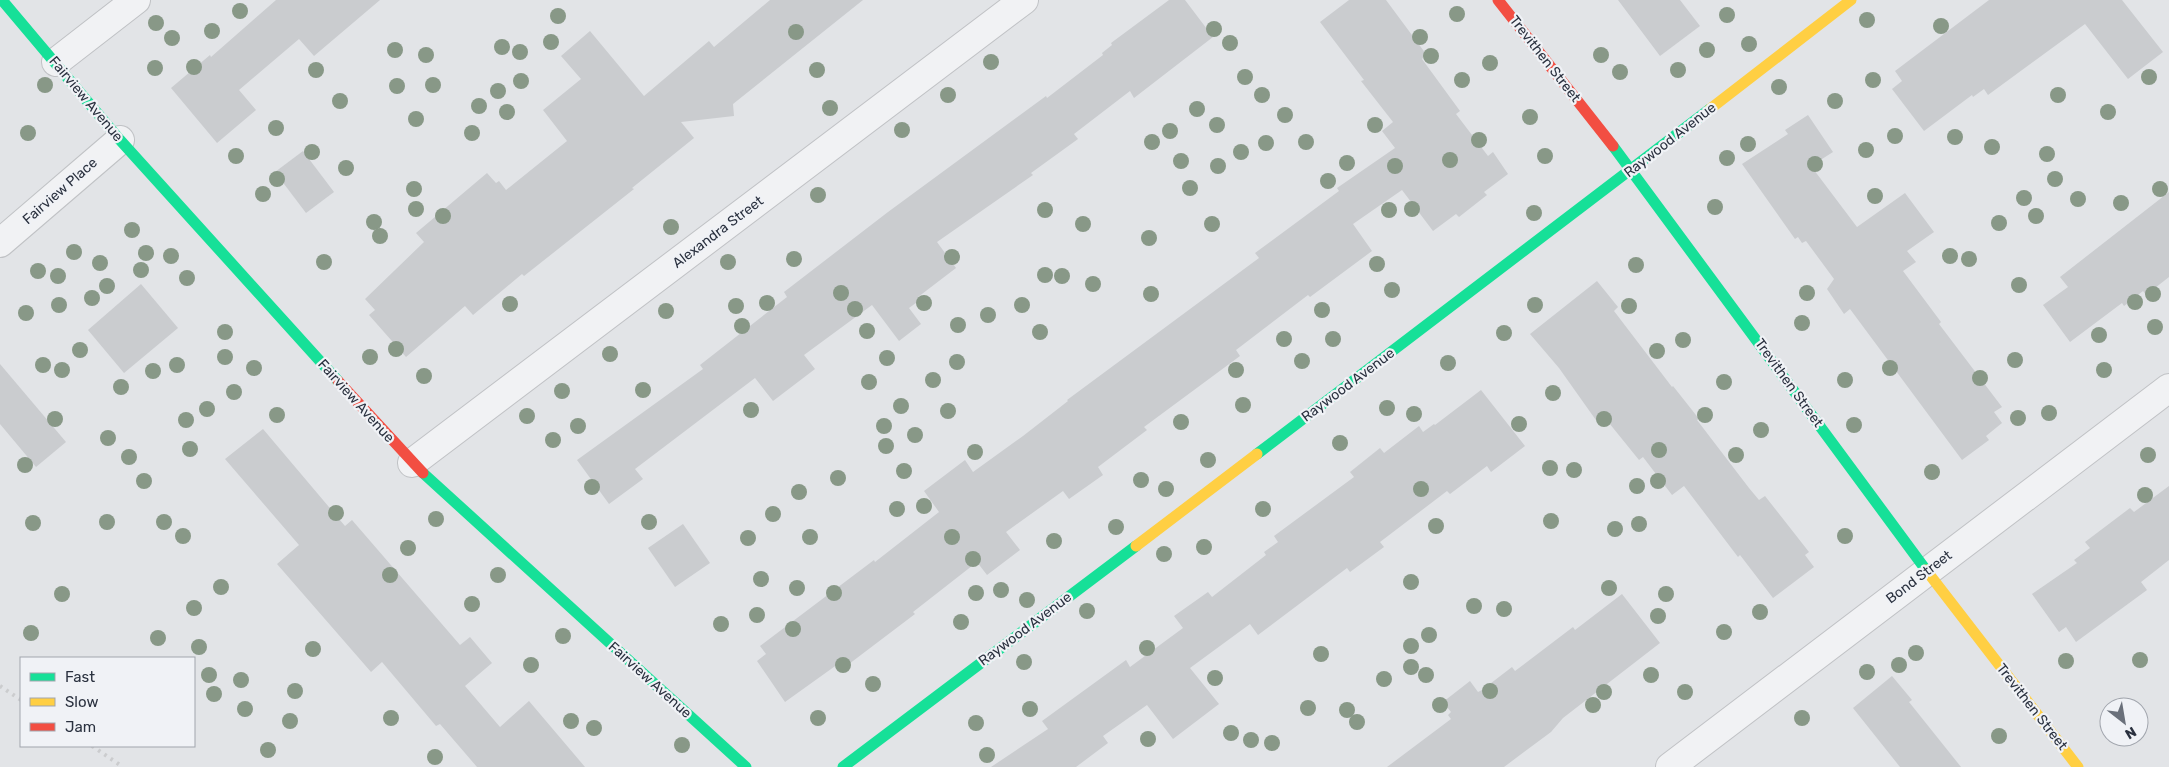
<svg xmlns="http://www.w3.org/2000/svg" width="2169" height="767" font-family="Rubik,sans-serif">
  <rect width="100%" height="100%" fill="#e2e4e7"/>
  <!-- building -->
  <g fill="#cacccf">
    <path d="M276 0H380L314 56 299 39 239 90 256 110 217 143 171 88 210 55 211 57Z"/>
    <path d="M770 0H863L733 104 734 116 681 122 694 138 632 188 634 189 524 276 522 274 473 315 465 306 406 357 369 315 375 310 365 299 424 242 416 233 487 173 496 183 499 181 506 190 567 141 543 110 581 79 561 56 590 31 644 96 709 41 714 47Z"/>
    <path d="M1169 0H1185L1213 37 1134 98 1130 91 1074 134 1078 139 1031 173 1033 175 937 242 956 268 918 297 920 300 909 308 921 324 899 341 872 305 804 355 815 369 773 401 755 378 635 469 643 479 609 504 577 460 703 369 700 365 787 297 784 292 888 212 1046 96 1047 98 1103 55 1102 53 1112 45 1111 43Z"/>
    <path d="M1349 0H1386L1426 54 1422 59 1460 111 1456 114 1488 156 1493 152 1508 174 1484 192 1487 195 1459 217 1456 214 1433 231 1402 190 1353 224 1372 251 1310 297 1308 295 1236 350 1240 356 1144 427 1147 430 1098 467 1103 475 1069 499 1063 491 1006 532 1020 550 987 575 977 562 913 612 915 614 849 664 845 659 785 702 757 661 766 654 760 646 874 560 875 562 939 512 924 491 965 460 973 472 1023 436 1068 401 1067 400 1259 258 1255 253 1339 191 1337 188 1395 148 1382 131 1393 122 1361 81 1364 80 1320 22Z"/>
    <path d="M1618 0H1680L1700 26 1660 56Z"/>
    <path d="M1989 0H2122L2163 52 2128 79 2085 24 1988 95 1984 89 1973 97 1972 95 1924 131 1892 89 1902 81 1895 71Z"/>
    <path d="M1808 115 1833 152 1811 166 1857 227 1905 193 1934 232 1907 251 1916 262 1903 271 1941 322 1939 324 2002 407 1994 412 2002 423 1986 436 1989 440 1962 460 1850 309 1844 314 1827 289 1834 279 1806 241 1802 243 1798 237 1795 239 1742 164 1788 134 1785 130Z"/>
    <path d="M303 151 334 192 306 213 275 172Z"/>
    <path d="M2169 192V277L2146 295 2143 291 2124 306 2122 303 2070 342 2043 305 2068 287 2060 277Z"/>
    <path d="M1597 281 1618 307 1614 311 1672 387 1673 386 1692 410 1699 419 1697 420 1749 488 1759 500 1765 496 1809 552 1805 555 1814 567 1773 598 1740 555 1738 557 1684 486 1672 495 1643 457 1639 460 1605 418 1598 423 1559 368 1530 334Z"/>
    <path d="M141 284 178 328 124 373 88 330Z"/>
    <path d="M0 364 66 442 36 467 0 424Z"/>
    <path d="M1481 390 1525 446 1491 472 1487 466 1450 494 1447 491 1380 542 1384 547 1350 572 1347 568 1258 635 1250 624 1190 668 1219 704 1173 739 1147 705 1103 736 1108 743 1076 767H991L1048 729 1042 721 1126 660 1130 667 1183 628 1174 616 1208 592 1212 597 1266 555 1264 552 1278 542 1274 536 1354 477 1350 472 1380 448 1384 453 1419 426 1423 432 1434 424 1435 425Z"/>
    <path d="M263 429 345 526 352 520 460 645 470 637 492 663 465 686 500 727 529 701 585 767H477L440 724 436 726 382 662 371 672 277 564 299 545 225 459Z"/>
    <path d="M2169 486V560L2141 582 2147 590 2076 642 2066 627 2059 632 2032 594 2077 563 2074 560 2090 548 2085 542 2130 508 2134 512Z"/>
    <path d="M683 524 710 563 675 587 648 548Z"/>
    <path d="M1622 594 1660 643 1563 718 1551 732 1504 767H1387L1451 719 1448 715 1451 712 1443 702 1470 681 1478 692 1482 690 1512 667 1515 671 1573 627 1575 630Z"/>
    <path d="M1892 676 1912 700 1909 702 1961 767H1900L1853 708Z"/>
  </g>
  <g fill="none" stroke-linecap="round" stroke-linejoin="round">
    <!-- street casing -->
    <g stroke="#c0c2c5" stroke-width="30">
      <g id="street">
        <path d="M56 62 136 0"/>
        <path d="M0 243 120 140"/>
        <path d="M412 463 1024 0"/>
        <path d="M1670 767 2169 388"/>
      </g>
    </g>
    <!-- street -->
    <use href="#street" stroke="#f1f2f4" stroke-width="28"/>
    <!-- fast -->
    <g stroke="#16e098" stroke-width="11">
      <path d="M2 0 120 140 338 381"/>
      <path d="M1613 146 1926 570"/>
      <path d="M1257 454 1710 109"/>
      <path d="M423 473 746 767"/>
      <path d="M843 767 1136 546"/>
    </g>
    <!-- slow -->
    <g stroke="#ffcf43" stroke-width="11">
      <path d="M1710 109 1851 0"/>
      <path d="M1136 546 1257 454"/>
      <path d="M1926 570 2078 767"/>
    </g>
    <!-- jam -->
    <g stroke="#f24e42" stroke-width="11">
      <path d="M1498 0 1613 146"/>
      <path d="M338 381 423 473"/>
    </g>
    <!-- rail -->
    <g stroke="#cbccce" stroke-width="4" stroke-dasharray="2.5 5" stroke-linecap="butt">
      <path d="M0 686 21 700"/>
      <path d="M92 746 123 767"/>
    </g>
  </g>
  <!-- trees -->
  <g fill="#889887">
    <circle cx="240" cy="11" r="8"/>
    <circle cx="1457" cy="14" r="8"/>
    <circle cx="1727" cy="15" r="8"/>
    <circle cx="558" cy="16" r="8"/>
    <circle cx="1867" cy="20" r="8"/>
    <circle cx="156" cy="23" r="8"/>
    <circle cx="1941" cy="26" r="8"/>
    <circle cx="1214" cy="29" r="8"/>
    <circle cx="212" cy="31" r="8"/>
    <circle cx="796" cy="32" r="8"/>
    <circle cx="1420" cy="37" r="8"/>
    <circle cx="172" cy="38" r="8"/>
    <circle cx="551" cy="42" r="8"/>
    <circle cx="1230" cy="43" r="8"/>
    <circle cx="1749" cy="44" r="8"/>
    <circle cx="502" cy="47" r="8"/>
    <circle cx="395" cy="50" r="8"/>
    <circle cx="1707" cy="50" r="8"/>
    <circle cx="520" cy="52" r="8"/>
    <circle cx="426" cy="55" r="8"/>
    <circle cx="1601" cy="55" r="8"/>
    <circle cx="1431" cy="56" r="8"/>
    <circle cx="991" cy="62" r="8"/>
    <circle cx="1490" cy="63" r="8"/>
    <circle cx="194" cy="67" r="8"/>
    <circle cx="155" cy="68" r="8"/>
    <circle cx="316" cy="70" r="8"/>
    <circle cx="817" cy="70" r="8"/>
    <circle cx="1678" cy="70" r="8"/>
    <circle cx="1620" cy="72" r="8"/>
    <circle cx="1245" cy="77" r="8"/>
    <circle cx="2149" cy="77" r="8"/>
    <circle cx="1462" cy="80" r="8"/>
    <circle cx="1873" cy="80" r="8"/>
    <circle cx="521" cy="81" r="8"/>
    <circle cx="45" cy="85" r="8"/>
    <circle cx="433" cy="85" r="8"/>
    <circle cx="397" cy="86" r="8"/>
    <circle cx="1779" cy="87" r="8"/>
    <circle cx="498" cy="91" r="8"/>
    <circle cx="948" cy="95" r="8"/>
    <circle cx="1262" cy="95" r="8"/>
    <circle cx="2058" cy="95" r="8"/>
    <circle cx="340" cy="101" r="8"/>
    <circle cx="1835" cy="101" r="8"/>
    <circle cx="479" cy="106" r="8"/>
    <circle cx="830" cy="108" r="8"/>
    <circle cx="1197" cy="109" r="8"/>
    <circle cx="507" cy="112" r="8"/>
    <circle cx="2108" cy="112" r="8"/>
    <circle cx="1285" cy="115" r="8"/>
    <circle cx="1530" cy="117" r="8"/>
    <circle cx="416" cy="119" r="8"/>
    <circle cx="1217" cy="125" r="8"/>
    <circle cx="1375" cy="125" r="8"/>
    <circle cx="276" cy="128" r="8"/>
    <circle cx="902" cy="130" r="8"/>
    <circle cx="1170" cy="131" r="8"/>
    <circle cx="28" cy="133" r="8"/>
    <circle cx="472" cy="133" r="8"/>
    <circle cx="1895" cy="136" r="8"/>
    <circle cx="1955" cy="137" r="8"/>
    <circle cx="1479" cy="140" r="8"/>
    <circle cx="1152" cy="142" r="8"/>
    <circle cx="1306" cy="142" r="8"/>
    <circle cx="1266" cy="143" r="8"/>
    <circle cx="1748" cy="144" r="8"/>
    <circle cx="1992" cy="147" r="8"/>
    <circle cx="1866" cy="150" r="8"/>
    <circle cx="312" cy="152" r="8"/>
    <circle cx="1241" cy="152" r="8"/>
    <circle cx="2047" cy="154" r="8"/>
    <circle cx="236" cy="156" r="8"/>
    <circle cx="1545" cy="156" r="8"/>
    <circle cx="1727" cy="158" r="8"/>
    <circle cx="1450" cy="160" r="8"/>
    <circle cx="1181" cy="161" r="8"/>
    <circle cx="1347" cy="163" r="8"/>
    <circle cx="1815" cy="164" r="8"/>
    <circle cx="1218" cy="166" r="8"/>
    <circle cx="1395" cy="166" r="8"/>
    <circle cx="346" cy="168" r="8"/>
    <circle cx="277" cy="179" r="8"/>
    <circle cx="2055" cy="179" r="8"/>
    <circle cx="1328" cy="181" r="8"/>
    <circle cx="1190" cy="188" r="8"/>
    <circle cx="414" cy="189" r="8"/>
    <circle cx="2160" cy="189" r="8"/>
    <circle cx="263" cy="194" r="8"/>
    <circle cx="818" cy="195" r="8"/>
    <circle cx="1875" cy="196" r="8"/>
    <circle cx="2024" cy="198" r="8"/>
    <circle cx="2078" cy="199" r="8"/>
    <circle cx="2121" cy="203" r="8"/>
    <circle cx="1715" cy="207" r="8"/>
    <circle cx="416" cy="209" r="8"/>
    <circle cx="1412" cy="209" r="8"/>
    <circle cx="1045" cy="210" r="8"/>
    <circle cx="1389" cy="210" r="8"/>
    <circle cx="1534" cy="213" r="8"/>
    <circle cx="443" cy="216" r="8"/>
    <circle cx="2036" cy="216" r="8"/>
    <circle cx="374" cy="222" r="8"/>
    <circle cx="1999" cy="223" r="8"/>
    <circle cx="1083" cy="224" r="8"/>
    <circle cx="1212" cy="224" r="8"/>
    <circle cx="671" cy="227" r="8"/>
    <circle cx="132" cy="230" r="8"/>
    <circle cx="380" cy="236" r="8"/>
    <circle cx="1149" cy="238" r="8"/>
    <circle cx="74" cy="252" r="8"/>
    <circle cx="146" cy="253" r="8"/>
    <circle cx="171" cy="256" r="8"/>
    <circle cx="1950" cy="256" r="8"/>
    <circle cx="952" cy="257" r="8"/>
    <circle cx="794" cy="259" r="8"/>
    <circle cx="1969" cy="259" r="8"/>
    <circle cx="324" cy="262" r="8"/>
    <circle cx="728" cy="262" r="8"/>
    <circle cx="100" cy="263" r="8"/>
    <circle cx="1377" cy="264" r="8"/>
    <circle cx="1636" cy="265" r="8"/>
    <circle cx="141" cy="270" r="8"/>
    <circle cx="38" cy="271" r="8"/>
    <circle cx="1045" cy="275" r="8"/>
    <circle cx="58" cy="276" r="8"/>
    <circle cx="1062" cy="276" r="8"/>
    <circle cx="187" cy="278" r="8"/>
    <circle cx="1093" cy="284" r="8"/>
    <circle cx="2019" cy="285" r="8"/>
    <circle cx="107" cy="286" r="8"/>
    <circle cx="1392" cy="290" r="8"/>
    <circle cx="841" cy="293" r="8"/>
    <circle cx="1807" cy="293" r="8"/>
    <circle cx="1151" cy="294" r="8"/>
    <circle cx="2153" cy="294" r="8"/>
    <circle cx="92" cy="298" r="8"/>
    <circle cx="2135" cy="302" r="8"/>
    <circle cx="767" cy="303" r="8"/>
    <circle cx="924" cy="303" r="8"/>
    <circle cx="510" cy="304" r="8"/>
    <circle cx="59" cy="305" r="8"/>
    <circle cx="1022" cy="305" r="8"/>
    <circle cx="1535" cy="305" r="8"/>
    <circle cx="736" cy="306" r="8"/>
    <circle cx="1629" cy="306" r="8"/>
    <circle cx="855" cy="309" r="8"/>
    <circle cx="1322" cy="310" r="8"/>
    <circle cx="666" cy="311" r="8"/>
    <circle cx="26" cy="313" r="8"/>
    <circle cx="988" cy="315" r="8"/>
    <circle cx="1802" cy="323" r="8"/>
    <circle cx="958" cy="325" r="8"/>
    <circle cx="742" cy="326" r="8"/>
    <circle cx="2155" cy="327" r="8"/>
    <circle cx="867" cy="331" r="8"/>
    <circle cx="225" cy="332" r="8"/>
    <circle cx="1040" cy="332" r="8"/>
    <circle cx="1504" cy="333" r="8"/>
    <circle cx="2099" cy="335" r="8"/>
    <circle cx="1284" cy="339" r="8"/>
    <circle cx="1333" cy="339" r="8"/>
    <circle cx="1683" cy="340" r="8"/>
    <circle cx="396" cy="349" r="8"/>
    <circle cx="80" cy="350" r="8"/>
    <circle cx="1657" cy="351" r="8"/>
    <circle cx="610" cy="354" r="8"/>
    <circle cx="225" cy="357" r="8"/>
    <circle cx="370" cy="357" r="8"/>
    <circle cx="887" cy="358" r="8"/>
    <circle cx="2015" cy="360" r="8"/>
    <circle cx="1302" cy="361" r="8"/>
    <circle cx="957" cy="362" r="8"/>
    <circle cx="1448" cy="363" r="8"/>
    <circle cx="43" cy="365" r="8"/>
    <circle cx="177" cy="365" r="8"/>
    <circle cx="254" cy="368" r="8"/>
    <circle cx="1890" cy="368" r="8"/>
    <circle cx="62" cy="370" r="8"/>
    <circle cx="1236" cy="370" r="8"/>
    <circle cx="2104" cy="370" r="8"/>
    <circle cx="153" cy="371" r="8"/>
    <circle cx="424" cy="376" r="8"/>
    <circle cx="1980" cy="378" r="8"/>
    <circle cx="933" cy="380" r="8"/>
    <circle cx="1845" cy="380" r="8"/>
    <circle cx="869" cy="382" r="8"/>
    <circle cx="1724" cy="382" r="8"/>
    <circle cx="121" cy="387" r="8"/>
    <circle cx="643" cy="390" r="8"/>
    <circle cx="562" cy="391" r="8"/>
    <circle cx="234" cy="392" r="8"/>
    <circle cx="1553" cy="393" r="8"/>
    <circle cx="1243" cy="405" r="8"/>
    <circle cx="901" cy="406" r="8"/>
    <circle cx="1387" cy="408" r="8"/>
    <circle cx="207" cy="409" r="8"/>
    <circle cx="751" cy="410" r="8"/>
    <circle cx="948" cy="411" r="8"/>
    <circle cx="2049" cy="413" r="8"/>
    <circle cx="1414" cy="414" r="8"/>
    <circle cx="277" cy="415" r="8"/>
    <circle cx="1705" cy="415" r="8"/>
    <circle cx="527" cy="416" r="8"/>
    <circle cx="2018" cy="418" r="8"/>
    <circle cx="55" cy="419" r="8"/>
    <circle cx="1604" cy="419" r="8"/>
    <circle cx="186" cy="420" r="8"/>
    <circle cx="1181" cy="422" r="8"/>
    <circle cx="1519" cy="424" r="8"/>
    <circle cx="1854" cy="425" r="8"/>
    <circle cx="578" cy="426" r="8"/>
    <circle cx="884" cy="426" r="8"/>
    <circle cx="1761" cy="430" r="8"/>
    <circle cx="915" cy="435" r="8"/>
    <circle cx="108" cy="438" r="8"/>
    <circle cx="553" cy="440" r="8"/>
    <circle cx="1340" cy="443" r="8"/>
    <circle cx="886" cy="446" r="8"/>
    <circle cx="190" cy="449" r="8"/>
    <circle cx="1659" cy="450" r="8"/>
    <circle cx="975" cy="452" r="8"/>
    <circle cx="1736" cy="455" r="8"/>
    <circle cx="2148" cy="455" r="8"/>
    <circle cx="129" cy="457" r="8"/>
    <circle cx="1208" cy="460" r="8"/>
    <circle cx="25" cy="465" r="8"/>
    <circle cx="1550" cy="468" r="8"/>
    <circle cx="1574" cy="470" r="8"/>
    <circle cx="904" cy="471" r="8"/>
    <circle cx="1932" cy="472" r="8"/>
    <circle cx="838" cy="478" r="8"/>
    <circle cx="1141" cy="480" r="8"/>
    <circle cx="144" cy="481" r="8"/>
    <circle cx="1658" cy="481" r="8"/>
    <circle cx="1637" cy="486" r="8"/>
    <circle cx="592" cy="487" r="8"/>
    <circle cx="1166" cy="489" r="8"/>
    <circle cx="1421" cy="489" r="8"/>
    <circle cx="799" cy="492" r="8"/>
    <circle cx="2145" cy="495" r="8"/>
    <circle cx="924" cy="506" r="8"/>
    <circle cx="897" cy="509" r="8"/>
    <circle cx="1263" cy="509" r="8"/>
    <circle cx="336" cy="513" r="8"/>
    <circle cx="773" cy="514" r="8"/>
    <circle cx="436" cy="519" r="8"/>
    <circle cx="1551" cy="521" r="8"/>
    <circle cx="107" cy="522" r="8"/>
    <circle cx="164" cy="522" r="8"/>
    <circle cx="649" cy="522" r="8"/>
    <circle cx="33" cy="523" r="8"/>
    <circle cx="1639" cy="524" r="8"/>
    <circle cx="1436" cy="526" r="8"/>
    <circle cx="1116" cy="527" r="8"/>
    <circle cx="1615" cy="529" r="8"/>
    <circle cx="183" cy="536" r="8"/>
    <circle cx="1845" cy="536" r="8"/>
    <circle cx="810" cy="537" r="8"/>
    <circle cx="952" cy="537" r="8"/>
    <circle cx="748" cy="538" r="8"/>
    <circle cx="1054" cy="541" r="8"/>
    <circle cx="1204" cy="547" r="8"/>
    <circle cx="408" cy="548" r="8"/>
    <circle cx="1164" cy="554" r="8"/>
    <circle cx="973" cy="559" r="8"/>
    <circle cx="390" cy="575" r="8"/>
    <circle cx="498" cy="575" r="8"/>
    <circle cx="761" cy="579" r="8"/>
    <circle cx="1411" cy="582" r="8"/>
    <circle cx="221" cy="587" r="8"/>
    <circle cx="797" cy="588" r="8"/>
    <circle cx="1609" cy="588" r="8"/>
    <circle cx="1001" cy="590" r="8"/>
    <circle cx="834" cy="593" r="8"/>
    <circle cx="976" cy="593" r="8"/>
    <circle cx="62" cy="594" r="8"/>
    <circle cx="1666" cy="594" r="8"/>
    <circle cx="1027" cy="600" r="8"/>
    <circle cx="472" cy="604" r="8"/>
    <circle cx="1474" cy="606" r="8"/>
    <circle cx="194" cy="608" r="8"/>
    <circle cx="1504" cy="609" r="8"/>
    <circle cx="1087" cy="611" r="8"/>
    <circle cx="1760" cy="612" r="8"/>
    <circle cx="757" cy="615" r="8"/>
    <circle cx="1658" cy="616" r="8"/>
    <circle cx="961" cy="622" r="8"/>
    <circle cx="721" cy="624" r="8"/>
    <circle cx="793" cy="629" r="8"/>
    <circle cx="1724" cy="632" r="8"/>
    <circle cx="31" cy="633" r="8"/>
    <circle cx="1429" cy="635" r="8"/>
    <circle cx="563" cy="636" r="8"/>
    <circle cx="158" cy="638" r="8"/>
    <circle cx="1411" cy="646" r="8"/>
    <circle cx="199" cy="647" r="8"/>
    <circle cx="1147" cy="648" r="8"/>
    <circle cx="313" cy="649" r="8"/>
    <circle cx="1916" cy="653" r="8"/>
    <circle cx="1321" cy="654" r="8"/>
    <circle cx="2140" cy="660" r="8"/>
    <circle cx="2066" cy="661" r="8"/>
    <circle cx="1024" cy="662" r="8"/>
    <circle cx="531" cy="665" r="8"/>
    <circle cx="843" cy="665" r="8"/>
    <circle cx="1899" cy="665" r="8"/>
    <circle cx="1411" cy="667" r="8"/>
    <circle cx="1867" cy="672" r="8"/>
    <circle cx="209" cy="675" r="8"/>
    <circle cx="1426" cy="675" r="8"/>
    <circle cx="1651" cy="675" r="8"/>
    <circle cx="1215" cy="678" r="8"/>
    <circle cx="1384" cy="679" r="8"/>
    <circle cx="241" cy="680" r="8"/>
    <circle cx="873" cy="684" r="8"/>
    <circle cx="295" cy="691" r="8"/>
    <circle cx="1490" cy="691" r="8"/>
    <circle cx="1604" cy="692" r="8"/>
    <circle cx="1685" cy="692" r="8"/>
    <circle cx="214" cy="694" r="8"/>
    <circle cx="1440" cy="705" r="8"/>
    <circle cx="1593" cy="705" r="8"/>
    <circle cx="1308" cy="708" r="8"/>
    <circle cx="245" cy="709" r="8"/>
    <circle cx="1030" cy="709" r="8"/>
    <circle cx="1347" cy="710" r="8"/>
    <circle cx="391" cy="718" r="8"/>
    <circle cx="818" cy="718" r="8"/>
    <circle cx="1802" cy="718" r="8"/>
    <circle cx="290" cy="721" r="8"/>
    <circle cx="571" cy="721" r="8"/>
    <circle cx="1357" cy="722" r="8"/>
    <circle cx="976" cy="723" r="8"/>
    <circle cx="594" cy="728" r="8"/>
    <circle cx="1231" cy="733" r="8"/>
    <circle cx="1999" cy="736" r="8"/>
    <circle cx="1148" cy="739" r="8"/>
    <circle cx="1251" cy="740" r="8"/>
    <circle cx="1272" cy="743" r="8"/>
    <circle cx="682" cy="745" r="8"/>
    <circle cx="268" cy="750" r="8"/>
    <circle cx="987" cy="755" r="8"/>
    <circle cx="435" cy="757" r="8"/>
  </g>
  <g text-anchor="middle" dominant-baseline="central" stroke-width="4.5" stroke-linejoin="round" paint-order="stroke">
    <!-- street labels -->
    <g font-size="14" fill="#2a313f" stroke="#f0f2f6">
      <text transform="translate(1545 59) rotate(52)">Trevithen Street</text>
      <text transform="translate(86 99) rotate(50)">Fairview Avenue</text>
      <text transform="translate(1670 140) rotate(-38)">Raywood Avenue</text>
      <text transform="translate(60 191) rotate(-41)">Fairview Place</text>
      <text transform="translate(718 232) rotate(-37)">Alexandra Street</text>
      <text transform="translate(1789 383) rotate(54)">Trevithen Street</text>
      <text transform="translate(1348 385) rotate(-37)">Raywood Avenue</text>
      <text transform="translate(356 401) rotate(48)">Fairview Avenue</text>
      <text transform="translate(1919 577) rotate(-37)">Bond Street</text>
      <text transform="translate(1025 629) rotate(-37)">Raywood Avenue</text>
      <text transform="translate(650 680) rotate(42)">Fairview Avenue</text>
      <text transform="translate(2032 707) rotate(52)">Trevithen Street</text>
    </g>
  </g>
  <!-- legend -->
  <rect x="20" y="657" width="175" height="90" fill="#f0f2f6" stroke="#a1a5ad"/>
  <rect x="30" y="673" width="25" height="8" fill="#16e098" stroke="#a1a5ad"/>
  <text x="65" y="682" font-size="15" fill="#2a313f">Fast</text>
  <rect x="30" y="698" width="25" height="8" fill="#ffcf43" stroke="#a1a5ad"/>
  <text x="65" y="707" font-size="15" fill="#2a313f">Slow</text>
  <rect x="30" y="723" width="25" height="8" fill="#f24e42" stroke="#a1a5ad"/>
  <text x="65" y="732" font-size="15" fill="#2a313f">Jam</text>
  <!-- north arrow -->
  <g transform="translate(2124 722) rotate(149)"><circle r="24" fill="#f0f2f6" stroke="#a1a5ad"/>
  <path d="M0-4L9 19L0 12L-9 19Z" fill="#6a707a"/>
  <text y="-8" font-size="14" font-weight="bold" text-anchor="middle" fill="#2a313f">N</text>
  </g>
</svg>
